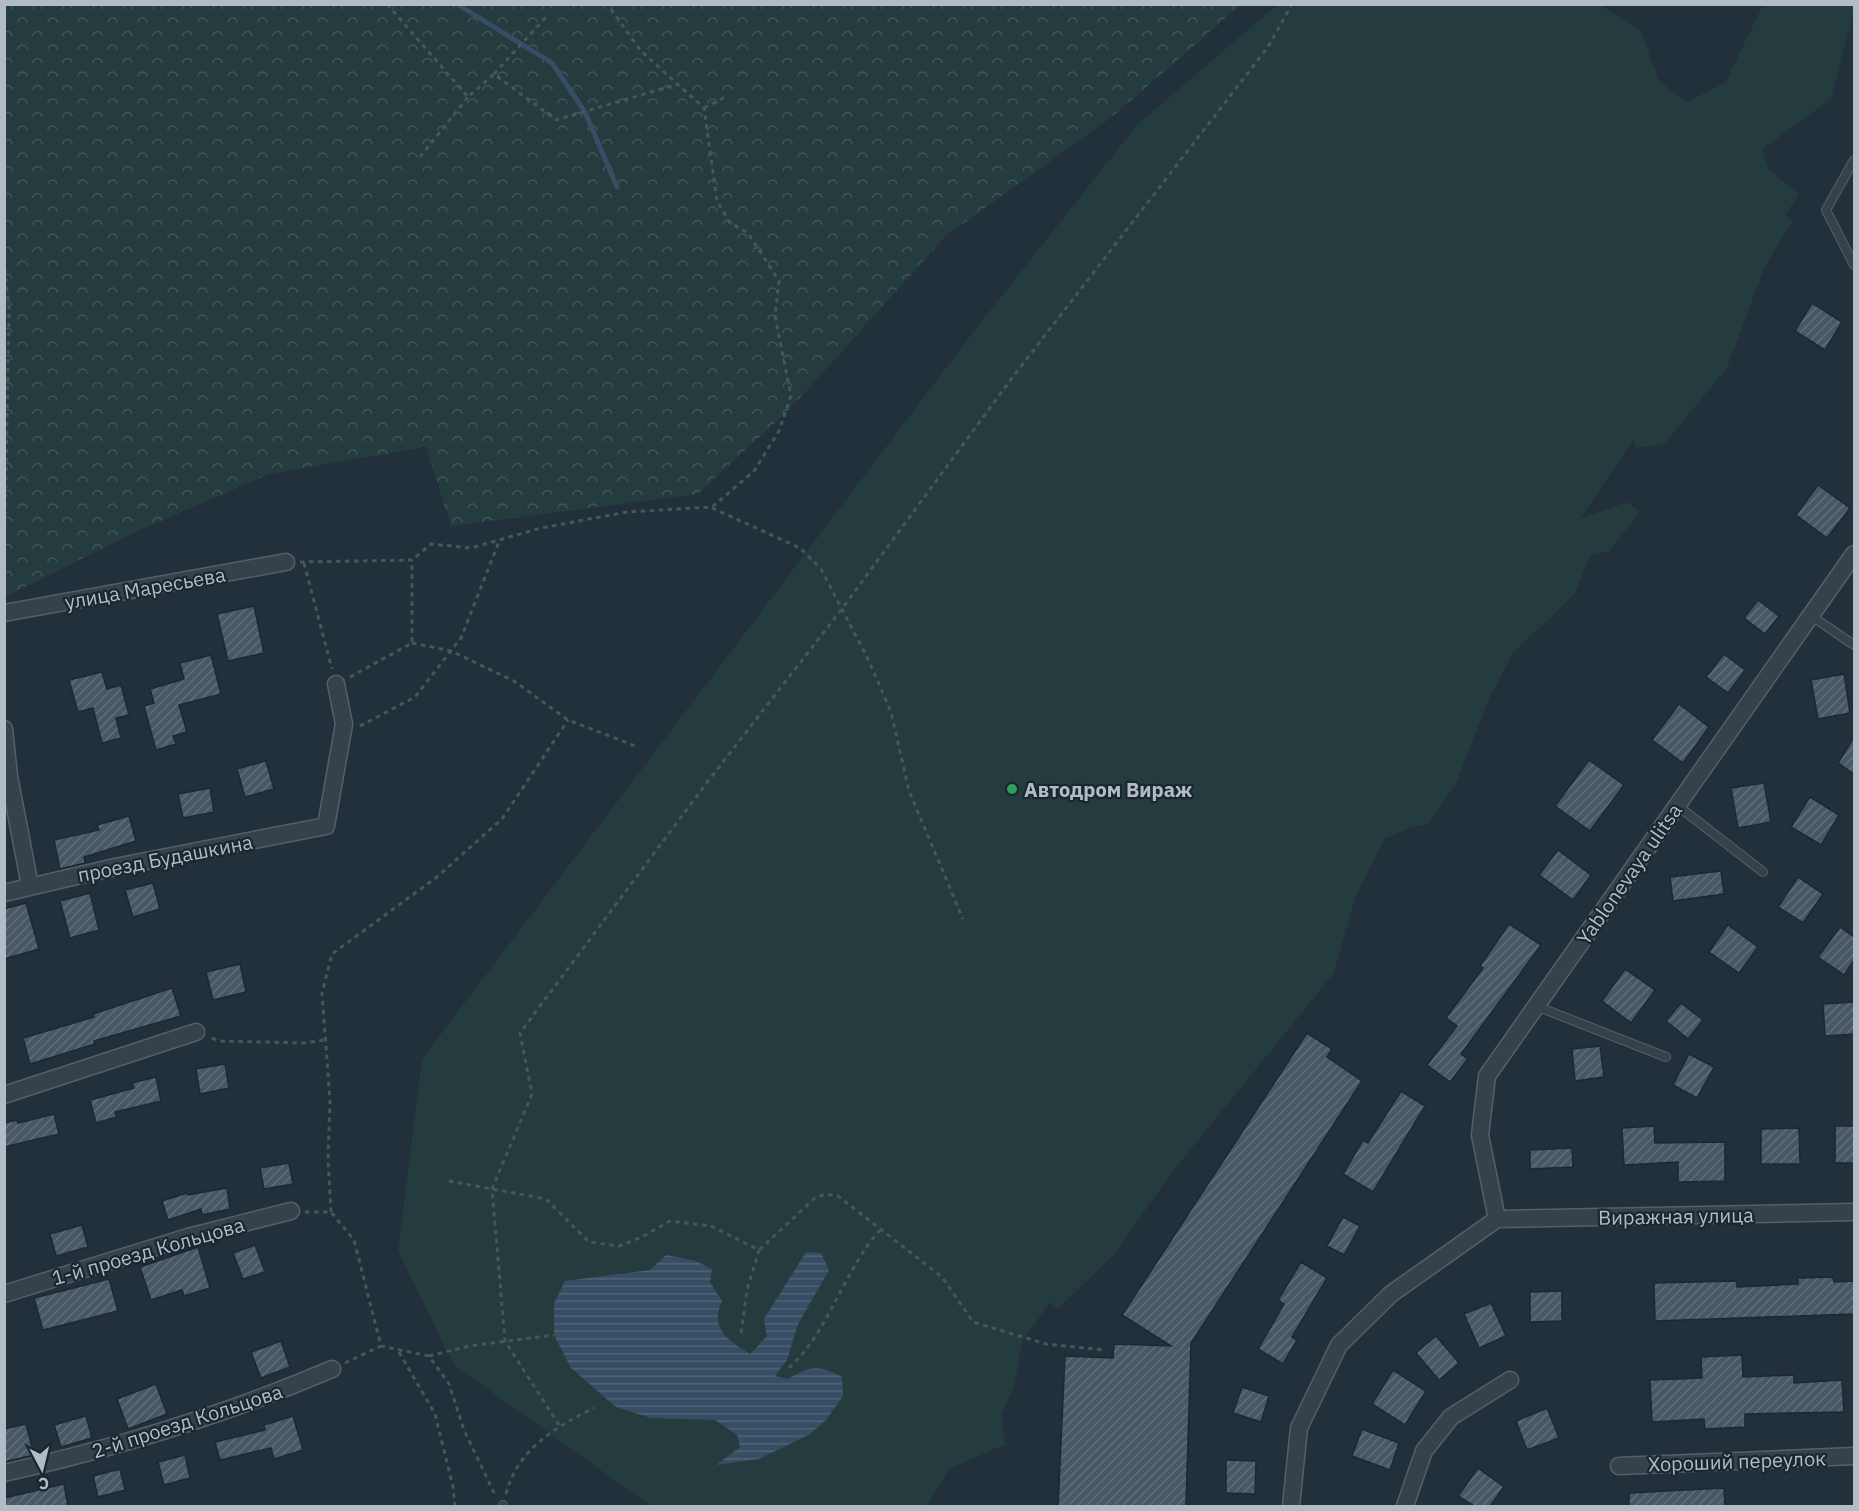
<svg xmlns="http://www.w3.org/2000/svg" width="1859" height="1511" font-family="'IBM Plex Sans',sans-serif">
  <defs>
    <pattern id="forest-crowns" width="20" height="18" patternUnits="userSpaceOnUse" patternTransform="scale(1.5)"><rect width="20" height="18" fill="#243c3d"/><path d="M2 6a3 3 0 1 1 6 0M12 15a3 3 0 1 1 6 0" fill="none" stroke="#415658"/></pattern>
    <pattern id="water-rules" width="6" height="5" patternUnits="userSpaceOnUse" patternTransform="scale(1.5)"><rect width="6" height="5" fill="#364d63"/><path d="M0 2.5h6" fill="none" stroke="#516578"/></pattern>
    <pattern id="building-hatch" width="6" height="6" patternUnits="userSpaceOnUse" patternTransform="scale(1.5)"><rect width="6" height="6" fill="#485765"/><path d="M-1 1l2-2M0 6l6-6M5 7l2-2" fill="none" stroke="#606d7a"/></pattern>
  </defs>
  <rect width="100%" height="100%" fill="#22303c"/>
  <!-- grass -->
  <path fill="#243c3d" d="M1277 5H1600L1641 31 1659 81 1686 102 1725 83 1763 5H1854V11L1831 99 1762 149 1769 170 1799 194 1785 215 1792 221 1765 266 1727 368 1664 444 1636 448 1633 440 1580 519 1627 502 1640 512 1609 551 1590 555 1575 594 1513 653 1488 701 1456 784 1428 824 1409 828 1384 839 1355 897 1334 973 1170 1175 1115 1253 1058 1309 1050 1302 1022 1342 1014 1387 1001 1415 1006 1444 949 1469 927 1506H651L454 1365 398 1251 422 1059 974 331 1137 125Z"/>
  <!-- forest -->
  <path fill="url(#forest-crowns)" d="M5 4H1241V5L1113 116 946 236 790 409 698 494 451 526 426 447 269 474 131 534 5 597Z"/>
  <!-- water -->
  <path fill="url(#water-rules)" d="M806 1252 821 1253 829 1270 798 1324 787 1360 775 1376 788 1379C810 1366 819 1364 842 1377L843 1396 826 1420 810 1434 759 1459 716 1465 740 1447 737 1435 715 1420 651 1418 616 1407 571 1368 554 1335V1303L565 1281 650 1270 666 1255 696 1261 712 1269 710 1282 722 1301C709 1329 729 1341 750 1354L767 1336 764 1319Z"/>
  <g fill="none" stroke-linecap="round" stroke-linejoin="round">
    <!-- stream -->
    <path stroke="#364d63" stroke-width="5" d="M457 4 552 63 585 112 617 187"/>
  </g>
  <!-- building -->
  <g fill="url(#building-hatch)" stroke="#1d2833" stroke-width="1.5">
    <path d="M1812 303 1842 322 1825 350 1795 331Z"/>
    <path d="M1818 485 1850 508 1827 538 1796 515Z"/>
    <path d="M1758 600 1779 616 1765 634 1744 618Z"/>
    <path d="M254 606 264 653 228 661 217 614Z"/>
    <path d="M1724 654 1745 670 1728 693 1706 677Z"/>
    <path d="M211 655 221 694 179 705 187 732 173 736 176 744 156 750 144 706 154 703 150 689 184 679 180 663Z"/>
    <path d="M102 672 107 689 121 685 129 715 116 718 121 738 102 743 93 708 78 712 69 680Z"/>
    <path d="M1844 674 1850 713 1818 719 1811 680Z"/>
    <path d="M1679 704 1709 727 1683 763 1652 740Z"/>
    <path d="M1854 737V774L1838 763Z"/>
    <path d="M1589 760 1624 785 1590 831 1555 806Z"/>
    <path d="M266 761 274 789 245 797 237 769Z"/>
    <path d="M1764 783 1771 822 1738 828 1731 788Z"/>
    <path d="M210 788 214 812 183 818 178 794Z"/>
    <path d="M1810 797 1839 815 1821 845 1791 827Z"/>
    <path d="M129 816 136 841 84 857 85 863 60 869 54 840 99 830 97 825Z"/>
    <path d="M1558 850 1591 875 1573 900 1539 875Z"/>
    <path d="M1721 871 1724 894 1673 901 1670 877Z"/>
    <path d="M1798 877 1823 894 1803 923 1778 907Z"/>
    <path d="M153 883 160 909 133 917 125 890Z"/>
    <path d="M90 893 99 930 70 938 60 901Z"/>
    <path d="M26 903 39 949 4 959V909Z"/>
    <path d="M1509 924 1541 945 1461 1054 1468 1059 1450 1082 1427 1065 1457 1026 1446 1018 1483 968 1480 966Z"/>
    <path d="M1728 925 1758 947 1739 973 1709 952Z"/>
    <path d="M1840 927 1854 937V960L1844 975 1818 957Z"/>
    <path d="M240 964 246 992 213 1000 206 972Z"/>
    <path d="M1625 969 1655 990 1631 1023 1602 1001Z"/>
    <path d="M172 988 181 1016 94 1041 95 1044 30 1064 23 1038 94 1017 93 1014Z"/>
    <path d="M1854 1002V1034L1825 1036 1823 1004Z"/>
    <path d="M1681 1003 1703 1020 1688 1039 1666 1021Z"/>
    <path d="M1307 1033 1332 1049 1327 1057 1362 1081 1191 1343 1186 1506H1058L1065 1356 1113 1358 1114 1344 1171 1346 1122 1315Z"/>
    <path d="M1600 1046 1604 1077 1575 1081 1572 1049Z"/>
    <path d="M1689 1054 1714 1067 1697 1098 1673 1085Z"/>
    <path d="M225 1064 229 1088 200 1094 196 1069Z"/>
    <path d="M156 1077 161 1101 115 1112 117 1117 96 1123 90 1100 134 1088 132 1083Z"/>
    <path d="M1401 1091 1425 1106 1373 1192 1343 1174 1363 1140 1368 1143Z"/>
    <path d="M54 1114 59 1134 4 1147V1123L17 1120 18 1123Z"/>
    <path d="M1654 1126 1655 1143 1725 1142V1181L1678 1182V1162L1624 1165 1622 1128Z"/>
    <rect x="1835" y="1126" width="19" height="37"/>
    <path d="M1799 1128 1800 1164H1761V1129Z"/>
    <path d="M1572 1148 1573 1167 1530 1169V1150Z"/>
    <path d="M289 1163 293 1184 264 1189 260 1168Z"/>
    <path d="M227 1188 230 1209 202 1215 201 1209 168 1220 162 1201 187 1193 188 1195Z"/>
    <path d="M1343 1217 1360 1226 1344 1255 1327 1246Z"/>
    <path d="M82 1225 88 1247 56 1256 50 1234Z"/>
    <path d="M255 1245 265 1272 243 1279 233 1253Z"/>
    <path d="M198 1247 210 1288 184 1296 182 1290 151 1300 140 1267Z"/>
    <path d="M1301 1262 1327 1278 1292 1337 1297 1340 1283 1364 1258 1349 1284 1304 1278 1300Z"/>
    <path d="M1833 1277 1834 1282 1854 1281V1314L1655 1321 1654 1283 1737 1281V1287L1798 1284V1278Z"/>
    <path d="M109 1279 118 1311 43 1330 34 1298Z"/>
    <path d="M1562 1291V1321L1530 1322V1292Z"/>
    <path d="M1491 1303 1506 1336 1479 1348 1464 1314Z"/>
    <path d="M1436 1336 1459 1363 1439 1380 1416 1353Z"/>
    <path d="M281 1341 290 1367 261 1378 251 1352Z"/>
    <path d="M1742 1355 1743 1377 1794 1375V1383L1842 1380 1844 1412 1745 1414V1427L1705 1429 1704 1419 1652 1422 1650 1380 1702 1378 1701 1357Z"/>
    <path d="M1393 1370 1426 1391 1405 1425 1372 1404Z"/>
    <path d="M156 1384 167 1414 128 1429 117 1399Z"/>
    <path d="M1242 1387 1269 1396 1261 1422 1233 1413Z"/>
    <path d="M1547 1408 1559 1438 1527 1450 1516 1421Z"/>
    <path d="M86 1416 92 1438 61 1447 54 1425Z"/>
    <path d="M293 1416 303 1450 274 1459 271 1448 220 1460 215 1442 265 1430 264 1425Z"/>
    <path d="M26 1424 34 1455 4 1462V1429Z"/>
    <path d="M1362 1429 1399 1443 1390 1470 1352 1456Z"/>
    <path d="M185 1455 190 1478 164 1485 158 1462Z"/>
    <path d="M1226 1460 1256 1461 1255 1494 1226 1493Z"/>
    <path d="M1478 1468 1504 1487 1490 1506H1474L1458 1496Z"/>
    <path d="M120 1469 125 1490 98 1497 93 1476Z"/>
    <path d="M64 1484 68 1506H4V1498Z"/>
    <path d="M1724 1488 1725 1506H1629V1493Z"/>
  </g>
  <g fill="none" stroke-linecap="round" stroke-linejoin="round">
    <!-- lane casing -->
    <g stroke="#545f6a" stroke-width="10">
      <g id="lane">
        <path d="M1854 160 1826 210 1854 265"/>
        <path d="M1810 615 1854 645"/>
        <path d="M1678 806 1763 872"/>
        <path d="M1536 1006 1666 1057"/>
        <path d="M503 1505V1506"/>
      </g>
    </g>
    <!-- street casing -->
    <g stroke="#545f6a" stroke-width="19">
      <g id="street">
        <path d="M4 613 286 562"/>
        <path d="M4 729 9 776 30 886"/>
        <path d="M4 893 115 867 326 826 344 724 336 684"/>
        <path d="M4 1095 196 1032"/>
        <path d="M1497 1219 1480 1135 1487 1076 1854 554"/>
        <path d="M1497 1219 1854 1212"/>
        <path d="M4 1294 188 1237 291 1211"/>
        <path d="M1619 1466 1854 1456"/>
        <path d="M4 1473C116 1448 227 1414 332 1369"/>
        <path d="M1291 1506 1299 1428 1339 1345 1391 1294 1497 1219"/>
        <path d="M1405 1506 1424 1451 1451 1417 1510 1380"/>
      </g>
    </g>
    <!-- path -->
    <g stroke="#425959" stroke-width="3" stroke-dasharray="4.5 4.5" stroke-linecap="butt">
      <path d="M387 4 468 97 494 74 556 120 678 84"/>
      <path d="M494 74 548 15"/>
      <path d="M704 108 727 96"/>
      <path d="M420 157 468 97"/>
      <path d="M4 260 9 309 4 587"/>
      <path d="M712 508 800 548 821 569 869 661 891 712 909 791 963 919"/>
      <path d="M300 562 412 560 431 544 471 548 541 528 627 512 712 507 754 471 779 431 791 396 775 316 779 281 748 233 730 223 717 201 704 108 641 51 607 4"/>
      <path d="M304 563 332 669"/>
      <path d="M412 643 451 651 514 681 568 720 638 747"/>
      <path d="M350 677 412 643V560"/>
      <path d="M360 726 415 697 461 638 500 539"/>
      <path d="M212 1038 219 1041 304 1043 325 1040"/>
      <path d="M449 1181 546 1199 589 1242 619 1246 642 1237 670 1221 711 1226 759 1250 815 1198 826 1194 838 1196 942 1277 973 1322 1046 1344 1104 1350"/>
      <path d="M305 1212H331L354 1240 381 1346 429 1356 449 1384 464 1430 496 1497"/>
      <path d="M331 1212 328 1159 330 1101 322 993 332 954 437 877 502 819 568 720"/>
      <path d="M741 1333 747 1290 759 1250"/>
      <path d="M399 1352 435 1414 453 1487 455 1506"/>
      <path d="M429 1356 469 1346 554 1335"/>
      <path d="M345 1363 381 1346"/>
      <path d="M789 1368C830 1330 842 1273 880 1230"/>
      <path d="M559 1425 505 1341 492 1189 532 1094 520 1033 702 789 841 610 1012 378 1268 47 1292 4"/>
      <path d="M506 1494C517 1450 555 1427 594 1408"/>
    </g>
    <!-- lane -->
    <use href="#lane" stroke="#36414c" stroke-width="8"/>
    <!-- street -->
    <use href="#street" stroke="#36414c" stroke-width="16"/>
  </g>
  <!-- markers -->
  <circle fill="#2e9e5b" stroke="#1b2631" stroke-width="2" cx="1012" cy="789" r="6"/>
  <g text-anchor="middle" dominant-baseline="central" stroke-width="4.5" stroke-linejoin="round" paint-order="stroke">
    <!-- street labels -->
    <g font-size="20" fill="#b1bcc7" stroke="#1b2631">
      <text transform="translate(145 588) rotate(-10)">улица Маресьева</text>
      <text transform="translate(165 858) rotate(-11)">проезд Будашкина</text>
      <text transform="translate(1629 874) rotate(-55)">Yablonevaya ulitsa</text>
      <text transform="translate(1676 1216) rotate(-1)">Виражная улица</text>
      <text transform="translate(148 1251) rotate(-16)">1-й проезд Кольцова</text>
      <text transform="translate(187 1421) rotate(-18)">2-й проезд Кольцова</text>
      <text transform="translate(1737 1461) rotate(-2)">Хороший переулок</text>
    </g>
    <!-- poi labels -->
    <g font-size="20" font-weight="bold" fill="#b1bcc7" stroke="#1b2631" text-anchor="start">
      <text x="1024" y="789">Автодром Вираж</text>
    </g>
  </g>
  <!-- border -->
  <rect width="1859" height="1511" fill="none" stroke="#b1bcc7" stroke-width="12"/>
  <!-- north arrow -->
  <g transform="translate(42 1469) rotate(173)" stroke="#1b2631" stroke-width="4.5" paint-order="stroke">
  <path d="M0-4.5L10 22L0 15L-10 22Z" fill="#b1bcc7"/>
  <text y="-9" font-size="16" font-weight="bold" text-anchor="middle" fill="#b1bcc7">С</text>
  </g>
</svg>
